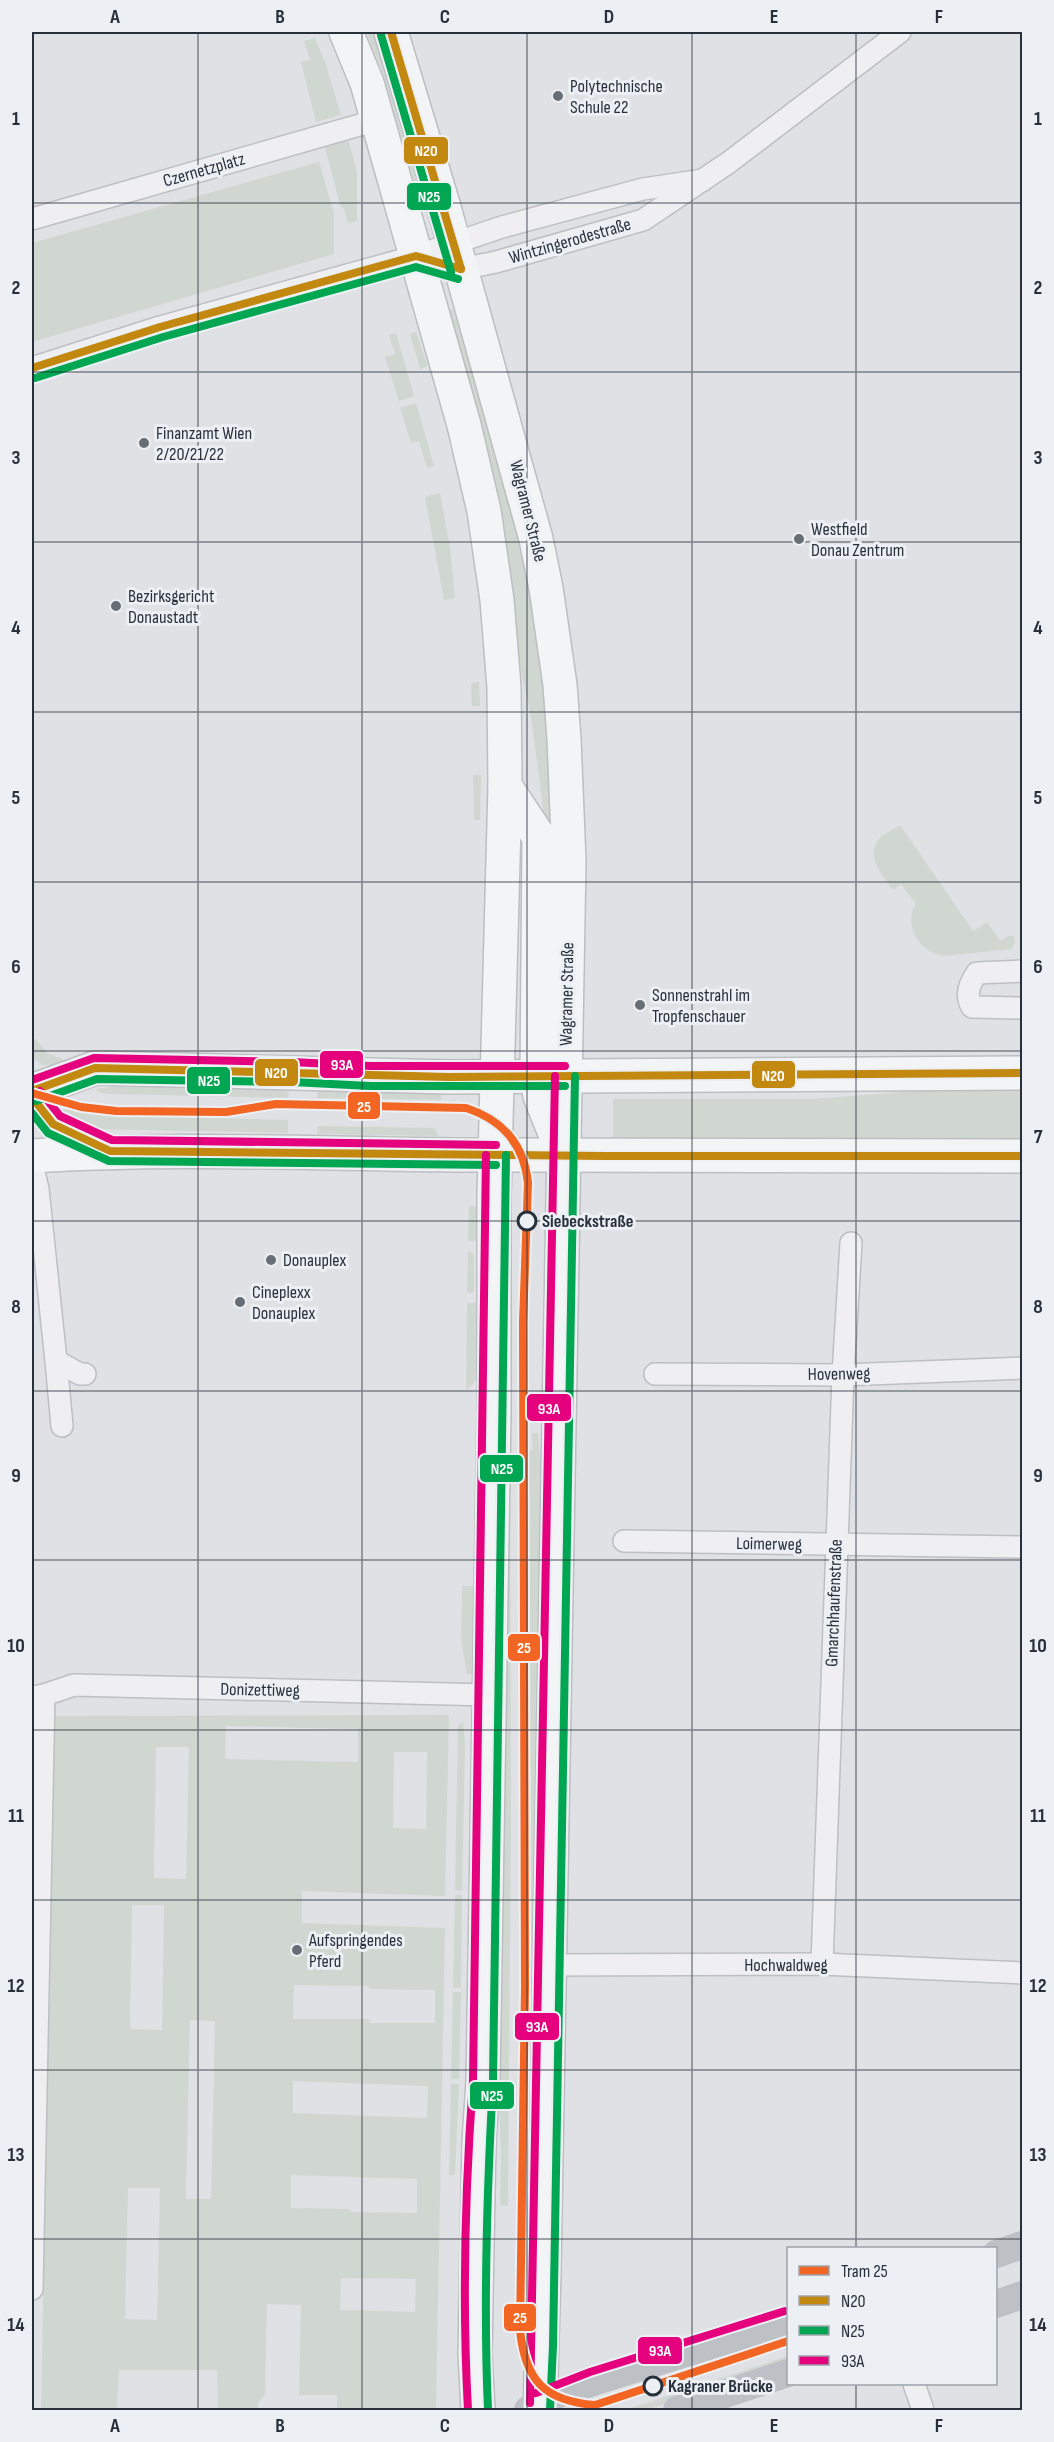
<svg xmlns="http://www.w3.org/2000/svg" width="1054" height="2442" font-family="'Sofia Sans Condensed',sans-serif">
  <rect width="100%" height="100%" fill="#dfe1e4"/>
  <!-- green -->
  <g fill="#d0d7d0" fill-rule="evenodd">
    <path d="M366 32H381L431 198 420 201 382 70Z"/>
    <path d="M315 38 325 62 341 115 316 122 301 62 310 60 304 41Z"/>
    <path d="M348 139 357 172V221L348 223 344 208 340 205 325 147Z"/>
    <path d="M319 162 334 213V254L32 342V243Z"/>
    <path d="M441 309 453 310 504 482 529 581 547 694 555 876H546L542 798 530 711Z"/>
    <path d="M416 332 427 364 426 367 420 369 410 334Z"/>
    <path d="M396 333 414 396 399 401 385 357 395 354 389 335Z"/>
    <path d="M416 403 434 466 427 468 419 441 411 443 400 408Z"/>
    <path d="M440 493 450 547 455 598 444 600 425 497Z"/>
    <path d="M479 682 480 706H472L471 683Z"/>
    <path d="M473 775H481L480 820H474Z"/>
    <path d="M900 825 973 931 987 922 1000 941 1009 936H1013L1015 941 1012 949 943 956C920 952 902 925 916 904L901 884 893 890C883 876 864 855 880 838 885 833 894 829 900 825Z"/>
    <path d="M36 1039 47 1053 63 1059V1065H43L32 1058V1040Z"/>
    <path d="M1006 1084H1022V1142H613V1099H813Z"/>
    <path d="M125 1085 289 1089 288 1098 112 1094 101 1093 95 1089Z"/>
    <path d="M318 1089 441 1092V1100L317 1098Z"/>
    <path d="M64 1109 101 1115 288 1120V1133L94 1129 67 1122 55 1115 56 1112Z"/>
    <path d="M318 1126 434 1128 439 1136 317 1134Z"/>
    <path d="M469 1206H480V1241H468Z"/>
    <path d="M468 1251 474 1254V1291L472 1293H467Z"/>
    <path d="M467 1303H479V1372L474 1383 466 1391Z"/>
    <path d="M532 1433H538L544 1496 536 1953 531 1954 529 1450 533 1449Z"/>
    <path d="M510 1435 511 1816 508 2206 500 2205 501 2152 498 2078Z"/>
    <path d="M462 1586H473L476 1605 473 1674H467L461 1641Z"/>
    <path d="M449 1715 445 1896 302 1891V1923L445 1928 436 2410H337V2395H299L301 2305 267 2304 265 2394 258 2403V2410H218L217 2370H119L117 2410H41L54 1716ZM226 1726 358 1729V1762L225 1759ZM156 1747H189L186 1879 154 1878ZM394 1752H427L426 1829 393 1828ZM132 1905H164L162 2030 130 2029ZM294 1985 369 1986V1989L435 1990V2023H370L369 2019H293ZM190 2020 215 2021 211 2199H186ZM293 2081 428 2086 427 2118 293 2113ZM291 2175 417 2179V2213L350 2212V2209L291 2208ZM128 2188H160L157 2320 125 2319ZM341 2278 416 2279 415 2312 340 2310Z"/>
    <path d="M463 1722 465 1745 462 1891 455 1890 458 1726Z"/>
    <path d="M455 1895H462L461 1988H453Z"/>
    <path d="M453 1992H461L459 2079H451Z"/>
    <path d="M451 2083 459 2084 455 2175H449Z"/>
    <path d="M788 2356V2366L646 2410H625Z"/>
  </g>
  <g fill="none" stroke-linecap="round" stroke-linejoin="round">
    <!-- street casing -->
    <g stroke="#bdbfc2" stroke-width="24">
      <g id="street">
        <path d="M32 219 377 120"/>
        <path d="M416 256 461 269 496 262 643 220 728 163 900 32"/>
        <path d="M32 368 160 327 416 256 502 227 643 189 703 180"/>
        <path d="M1022 971 977 973C969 984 965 995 972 1007L1022 1008"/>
        <path d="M32 1164 38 1189 56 1361 80 1374H85"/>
        <path d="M56 1361 62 1426"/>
        <path d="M655 1374 843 1375 1022 1368"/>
        <path d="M624 1541 1022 1547"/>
        <path d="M32 1697 44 1695 74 1685 490 1695"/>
        <path d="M822 1964 843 1375 851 1243"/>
        <path d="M550 1965 822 1964 1022 1973"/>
        <path d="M32 2289 44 1695"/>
        <path d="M914 2384 923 2410"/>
      </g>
    </g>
    <!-- primary casing -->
    <g stroke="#bcbec2" stroke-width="36">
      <g id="primary">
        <path d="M346 32 367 83 464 425 484 511 497 600 504 687 505 786 494 1196V1413L483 2081 479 2141 475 2354 478 2410"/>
        <path d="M391 32 443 204 536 539 546 588 560 685 564 739 569 861 544 2270 540 2410"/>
        <path d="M505 786 539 837 537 1077 540 1096 559 1143"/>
        <path d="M32 1091 95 1068 449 1077 1022 1073"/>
        <path d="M32 1156C176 1147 320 1154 465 1155 651 1157 837 1156 1022 1156"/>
      </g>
    </g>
    <!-- street -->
    <use href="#street" stroke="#efeff1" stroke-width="21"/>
    <!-- secondary -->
    <g stroke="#bdc0c4" stroke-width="28">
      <path d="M996 2254 1022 2245"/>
      <path d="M996 2304 1022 2295"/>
      <path d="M528 2410 553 2396 593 2382 788 2321"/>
      <path d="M677 2410 788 2373"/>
    </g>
    <!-- primary -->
    <use href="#primary" stroke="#f3f4f5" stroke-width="33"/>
    <!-- bus-1 casing -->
    <g stroke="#ecf0f4" stroke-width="12">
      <g id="bus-1">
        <path d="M391 32 461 269"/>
        <path d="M32 368 160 327 416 256 461 269"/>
        <path d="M32 1091 95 1068 449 1077 1022 1073"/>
        <path d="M32 1097 53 1124 110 1151 605 1156H1022"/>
      </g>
    </g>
    <!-- bus-2 casing -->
    <g stroke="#ecf0f4" stroke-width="12">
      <g id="bus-2">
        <path d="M381 35 451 272"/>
        <path d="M35 378 163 337 416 267 458 279"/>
        <path d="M36 1101 97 1079 292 1082 370 1086H565"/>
        <path d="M32 1113 48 1133 109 1161 496 1165"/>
        <path d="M488 2409C483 2301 487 2190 493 2081L506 1155"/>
        <path d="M550 2410 553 2346 575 1076"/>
      </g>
    </g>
    <!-- bus-3 casing -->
    <g stroke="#ecf0f4" stroke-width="12">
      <g id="bus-3">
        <path d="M32 1080 94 1058 292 1062 370 1066H565"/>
        <path d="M40 1091 60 1116 112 1140 496 1145"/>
        <path d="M536 2393 590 2372 785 2311"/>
        <path d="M530 2403 555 1076"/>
        <path d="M468 2410C462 2301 465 2190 473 2081L486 1155"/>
      </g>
    </g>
    <!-- bus-1 -->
    <use href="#bus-1" stroke="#c3880f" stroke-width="8"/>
    <!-- bus-2 -->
    <use href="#bus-2" stroke="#00a651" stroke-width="8"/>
    <!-- bus-3 -->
    <use href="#bus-3" stroke="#e5007d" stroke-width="8"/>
    <!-- tram-1 casing -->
    <g stroke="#ecf0f4" stroke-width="12">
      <path id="tram-1" d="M32 1093 81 1107 116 1111 226 1112 276 1104 466 1108C503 1120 524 1144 528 1183L523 1322 525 1987 520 2330C525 2380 544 2401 595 2405L788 2341"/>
    </g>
    <!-- tram-1 -->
    <use href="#tram-1" stroke="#f26522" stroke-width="8"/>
  </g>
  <!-- grid -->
  <path fill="none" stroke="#28303b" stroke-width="1.5" stroke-opacity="0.55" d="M198 32V2410M362 32V2410M527 32V2410M692 32V2410M856 32V2248M32 203H1022M32 372H1022M32 542H1022M32 712H1022M32 882H1022M32 1051H1022M32 1221H1022M32 1391H1022M32 1560H1022M32 1730H1022M32 1900H1022M32 2070H1022M32 2239H1022M856 2384V2410"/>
  <!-- markers -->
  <g fill="#686e76" stroke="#ecf0f4" stroke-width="2">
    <circle cx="558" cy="96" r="6"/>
    <circle cx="144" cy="443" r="6"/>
    <circle cx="799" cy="539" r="6"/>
    <circle cx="116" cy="606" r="6"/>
    <circle cx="640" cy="1005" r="6"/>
    <circle cx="271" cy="1260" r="6"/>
    <circle cx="240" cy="1302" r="6"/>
    <circle cx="297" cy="1950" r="6"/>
  </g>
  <g fill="#ecf0f4" stroke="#28303b" stroke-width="3">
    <circle cx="527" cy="1221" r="9"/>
    <circle cx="653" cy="2386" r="9"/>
  </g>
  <g text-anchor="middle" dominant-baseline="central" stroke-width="6" stroke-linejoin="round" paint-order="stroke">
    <!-- poi labels -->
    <g font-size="18" fill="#28303b" stroke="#ecf0f4" text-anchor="start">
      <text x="570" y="86">Polytechnische<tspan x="570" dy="21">Schule 22</tspan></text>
      <text x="156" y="433">Finanzamt Wien<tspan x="156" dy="21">2/20/21/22</tspan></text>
      <text x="811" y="529">Westfield<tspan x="811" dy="21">Donau Zentrum</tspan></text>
      <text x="128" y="596">Bezirksgericht<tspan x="128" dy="21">Donaustadt</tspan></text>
      <text x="652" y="995">Sonnenstrahl im<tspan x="652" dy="21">Tropfenschauer</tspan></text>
      <text x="283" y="1260">Donauplex</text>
      <text x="252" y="1292">Cineplexx<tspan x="252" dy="21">Donauplex</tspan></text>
      <text x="309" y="1940">Aufspringendes<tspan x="309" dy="21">Pferd</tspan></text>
    </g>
    <!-- street labels -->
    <g font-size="18" fill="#28303b" stroke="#ecf0f4">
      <text transform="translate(204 170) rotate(-16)">Czernetzplatz</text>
      <text transform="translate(570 241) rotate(-16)">Wintzingerodestraße</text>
      <text transform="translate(528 511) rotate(76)">Wagramer Straße</text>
      <text transform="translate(567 994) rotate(-89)">Wagramer Straße</text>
      <text transform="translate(839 1374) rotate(-1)">Hovenweg</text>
      <text transform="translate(769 1544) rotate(1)">Loimerweg</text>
      <text transform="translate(834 1603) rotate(-88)">Gmarchhaufenstraße</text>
      <text transform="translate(260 1690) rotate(1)">Donizettiweg</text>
      <text x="786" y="1965">Hochwaldweg</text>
    </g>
    <!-- stop labels -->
    <g font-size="18" font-weight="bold" fill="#28303b" stroke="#ecf0f4" text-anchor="start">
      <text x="542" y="1221">Siebeckstraße</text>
      <text x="668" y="2386">Kagraner Brücke</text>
    </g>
  </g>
  <g stroke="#ecf0f4" stroke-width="2">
    <rect x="403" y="136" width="46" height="29" rx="6" fill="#c3880f"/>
    <rect x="406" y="182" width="46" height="29" rx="6" fill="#00a651"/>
    <rect x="319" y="1050" width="45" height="29" rx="6" fill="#e5007d"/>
    <rect x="254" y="1058" width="45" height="29" rx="6" fill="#c3880f"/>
    <rect x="751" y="1060" width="45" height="29" rx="6" fill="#c3880f"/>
    <rect x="186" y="1066" width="45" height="29" rx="6" fill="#00a651"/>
    <rect x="347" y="1091" width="34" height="29" rx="6" fill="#f26522"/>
    <rect x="526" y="1393" width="46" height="29" rx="6" fill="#e5007d"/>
    <rect x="479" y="1454" width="45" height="29" rx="6" fill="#00a651"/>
    <rect x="507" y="1633" width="34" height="29" rx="6" fill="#f26522"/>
    <rect x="514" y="2012" width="46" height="29" rx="6" fill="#e5007d"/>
    <rect x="469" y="2081" width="46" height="29" rx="6" fill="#00a651"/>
    <rect x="503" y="2303" width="34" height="29" rx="6" fill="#f26522"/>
    <rect x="637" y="2336" width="46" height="29" rx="6" fill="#e5007d"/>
  </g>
  <g font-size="16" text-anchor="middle" font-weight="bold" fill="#fff">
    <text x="426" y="156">N20</text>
    <text x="429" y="202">N25</text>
    <text x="342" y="1070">93A</text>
    <text x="276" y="1078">N20</text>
    <text x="773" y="1081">N20</text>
    <text x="209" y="1086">N25</text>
    <text x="364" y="1112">25</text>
    <text x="549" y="1414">93A</text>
    <text x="502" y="1474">N25</text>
    <text x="524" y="1653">25</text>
    <text x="537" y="2032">93A</text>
    <text x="492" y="2101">N25</text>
    <text x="520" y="2323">25</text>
    <text x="660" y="2356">93A</text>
  </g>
  <!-- border -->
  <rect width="1054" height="2442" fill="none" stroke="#ecf0f4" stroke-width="66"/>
  <!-- legend -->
  <rect x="787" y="2247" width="210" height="138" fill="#ecf0f4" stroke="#9ea3aa" stroke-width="1.5"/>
  <rect x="799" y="2266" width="30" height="9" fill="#f26522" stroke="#9ea3aa" stroke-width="1.5"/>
  <text x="841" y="2277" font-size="18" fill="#28303b">Tram 25</text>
  <rect x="799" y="2296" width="30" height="9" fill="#c3880f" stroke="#9ea3aa" stroke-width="1.5"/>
  <text x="841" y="2307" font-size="18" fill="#28303b">N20</text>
  <rect x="799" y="2326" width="30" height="9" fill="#00a651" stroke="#9ea3aa" stroke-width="1.5"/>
  <text x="841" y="2337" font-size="18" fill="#28303b">N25</text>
  <rect x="799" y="2356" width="30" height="9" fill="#e5007d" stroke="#9ea3aa" stroke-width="1.5"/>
  <text x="841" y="2367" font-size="18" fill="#28303b">93A</text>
  <rect x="33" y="33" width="988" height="2376" fill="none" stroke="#28303b" stroke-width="2"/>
  <g font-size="20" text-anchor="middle" font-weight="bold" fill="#28303b">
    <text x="115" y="23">A</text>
    <text x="280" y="23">B</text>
    <text x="445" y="23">C</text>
    <text x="609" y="23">D</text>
    <text x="774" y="23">E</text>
    <text x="939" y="23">F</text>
    <text x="16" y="125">1</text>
    <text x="1038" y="125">1</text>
    <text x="16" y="294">2</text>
    <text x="1038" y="294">2</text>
    <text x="16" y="464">3</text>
    <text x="1038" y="464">3</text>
    <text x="16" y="634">4</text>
    <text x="1038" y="634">4</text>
    <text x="16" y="804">5</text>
    <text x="1038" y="804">5</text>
    <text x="16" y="973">6</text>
    <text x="1038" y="973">6</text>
    <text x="16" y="1143">7</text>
    <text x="1038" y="1143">7</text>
    <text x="16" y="1313">8</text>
    <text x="1038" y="1313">8</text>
    <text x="16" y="1482">9</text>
    <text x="1038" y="1482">9</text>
    <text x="16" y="1652">10</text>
    <text x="1038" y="1652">10</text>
    <text x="16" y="1822">11</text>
    <text x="1038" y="1822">11</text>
    <text x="16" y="1992">12</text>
    <text x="1038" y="1992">12</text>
    <text x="16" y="2161">13</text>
    <text x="1038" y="2161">13</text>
    <text x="16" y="2331">14</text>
    <text x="1038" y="2331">14</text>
    <text x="115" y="2432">A</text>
    <text x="280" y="2432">B</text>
    <text x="445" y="2432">C</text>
    <text x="609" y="2432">D</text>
    <text x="774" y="2432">E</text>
    <text x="939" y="2432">F</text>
  </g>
</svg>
